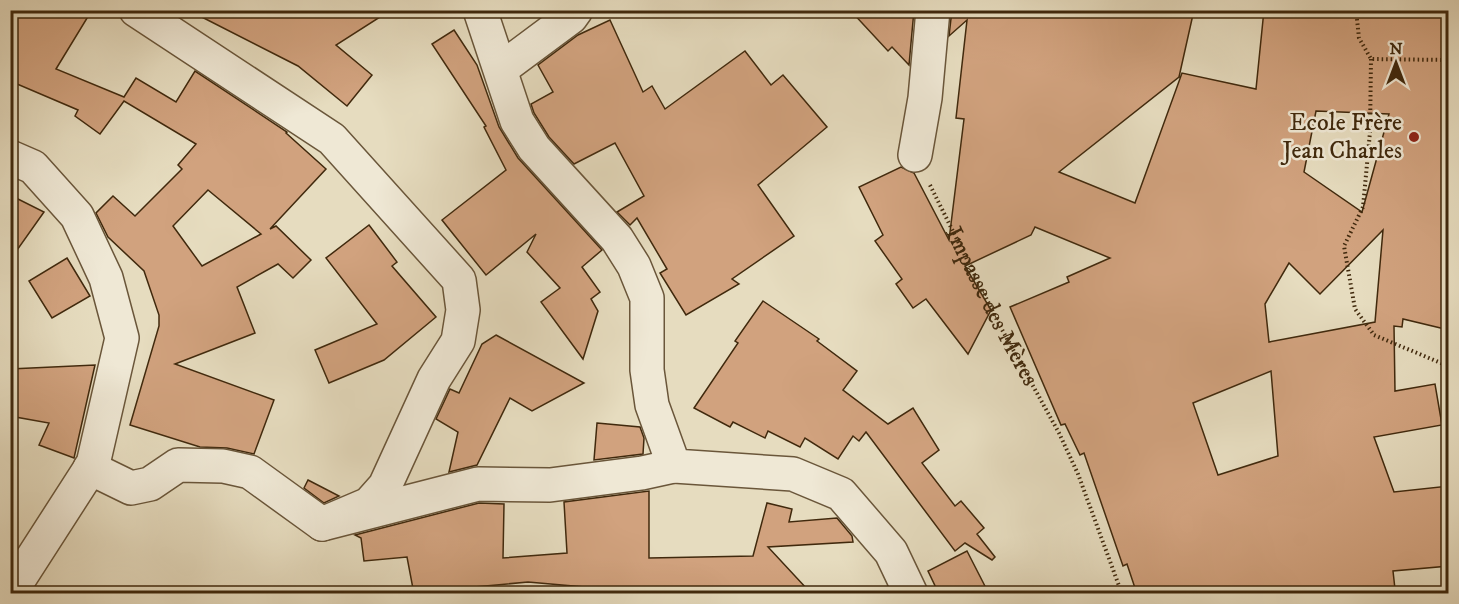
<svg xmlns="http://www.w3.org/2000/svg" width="1459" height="604" font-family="'IM FELL DW Pica',serif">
  <rect width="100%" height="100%" fill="#e6dcbf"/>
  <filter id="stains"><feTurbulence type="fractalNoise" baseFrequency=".00333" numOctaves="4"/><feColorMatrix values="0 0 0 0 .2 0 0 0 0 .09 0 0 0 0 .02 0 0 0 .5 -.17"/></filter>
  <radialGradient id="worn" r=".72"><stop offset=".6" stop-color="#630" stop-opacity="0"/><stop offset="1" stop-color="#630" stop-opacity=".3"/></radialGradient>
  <!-- building -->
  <g fill="#d1a27e" stroke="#40290d" stroke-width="1.5" fill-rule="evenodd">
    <path d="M10 10H92L56 69 124 97 136 78 176 102 195 71 287 132 286 133 326 169 270 229 276 226 311 260 293 278 278 264 237 287 255 333 175 364 274 400 254 454 227 448 200 447 130 425 159 326V315L144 271 108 237 96 213 113 196 135 216 182 169 178 165 196 144 124 101 100 134 75 116 78 110 10 81ZM208 190 261 234 202 266 173 226Z"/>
    <path d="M188 10H391L336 45 372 75 347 106 298 66Z"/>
    <path d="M850 10H914L909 65 892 47 888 51Z"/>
    <path d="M952 10H1194L1179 77 1059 172 1135 203 1182 73 1256 89 1264 10H1449V330L1403 319 1402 327 1394 326 1395 391 1435 384 1442 425 1374 437 1394 492 1449 486V566L1393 571 1395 589 1351 593 1296 591 1297 594H1137L1127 564 1123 566 1084 453 1080 455 1065 424 1061 425 1010 307 1069 282 1067 277 1110 258 1035 227 1031 235 965 266 991 310 968 354 926 299 913 308 896 284 902 279 875 241 883 235 859 187 901 167 914 173 949 240 964 119 956 118 967 20 949 36ZM1316 111 1389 114 1362 212 1304 172ZM1383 230 1375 322 1269 342 1265 304 1289 263 1320 294ZM1271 371 1278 456 1218 475 1193 403Z"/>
    <path d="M610 20 643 92 652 86 665 109 745 51 771 85 783 75 827 127 758 185 794 236 732 279 739 284 686 315 660 273 667 269 637 218 630 225 617 212 644 196 615 143 574 164 549 137 534 113 531 104 553 92 538 65 578 35Z"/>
    <path d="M454 30 477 65 499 127 518 158 602 250 582 267 600 292 591 299 598 311 583 359 541 302 560 288 527 252 536 234 486 275 442 220 506 170 484 127 486 126 432 44Z"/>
    <path d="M10 195 44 212 10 260Z"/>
    <path d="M369 225 397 262 392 266 436 317 384 360 329 383 315 350 377 324 326 258Z"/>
    <path d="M67 258 90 296 52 318 29 281Z"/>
    <path d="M763 301 819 339 817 341 857 371 843 390 888 424 913 408 939 450 922 463 955 506 961 501 984 528 977 534 995 557 992 560 965 543 955 551 866 432 859 441 853 436 838 459 805 438 800 447 768 431 765 438 733 422 730 427 694 408 738 343 735 341Z"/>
    <path d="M496 335 584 383 532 411 510 398 477 465 449 472 458 432 436 419 450 389 459 393 482 344Z"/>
    <path d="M95 365 74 458 39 445 49 423 10 416V369Z"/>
    <path d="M597 423 640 427 644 438 643 454 594 460Z"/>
    <path d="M308 480 339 496 324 503 304 488Z"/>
    <path d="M649 491V558L753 556 767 503 792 509 789 522 837 518 852 536 853 542 768 547 808 590 600 594 583 592 584 587 528 582 464 588 465 594H414L407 557 364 561 361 538 355 535 479 503 504 504 503 558 567 553 564 502Z"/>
    <path d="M967 551 989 594H939L928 571Z"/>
  </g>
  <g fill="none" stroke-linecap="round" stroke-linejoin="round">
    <!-- street casing -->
    <g stroke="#6a563a" stroke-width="36">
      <g id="street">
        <path d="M136 10 332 139 459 280 463 310 458 341 434 379 385 486 369 504 322 524"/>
        <path d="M480 10 517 121 534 148 617 239 634 266 647 298V370L652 405 674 466 793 474 841 494 891 552 911 594"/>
        <path d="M501 69 571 17 576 10"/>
        <path d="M915 155 925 98 933 10"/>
        <path d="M10 157 33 167 77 216 106 278 122 338 93 464 10 593"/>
        <path d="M90 468 131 488 150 484 178 465 223 466 250 472 322 524 478 484 550 485 642 473 674 466"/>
      </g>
    </g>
    <!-- path -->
    <g stroke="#40290d" stroke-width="4" stroke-dasharray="1.5 3" stroke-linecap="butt">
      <path d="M1356 10 1359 38 1371 59 1448 60"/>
      <path d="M1371 59 1370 132 1363 207 1344 246 1355 309 1374 335 1448 366"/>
      <path id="s1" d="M930 185 1000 326 1059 433 1078 474 1122 594"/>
    </g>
    <!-- street -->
    <use href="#street" stroke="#efe8d5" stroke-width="33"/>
  </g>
  <!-- markers -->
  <circle fill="#8f2418" stroke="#efe8d5" stroke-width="2" cx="1414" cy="137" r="6"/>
  <g text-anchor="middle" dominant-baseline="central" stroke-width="5" stroke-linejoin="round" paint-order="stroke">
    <!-- poi labels -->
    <g font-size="24" fill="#40290d" stroke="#efe8d5" text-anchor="end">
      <text x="1402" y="123">Ecole Frère<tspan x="1402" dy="28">Jean Charles</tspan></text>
    </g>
    <!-- street labels -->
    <g font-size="24" fill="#40290d" stroke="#efe8d5">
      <text stroke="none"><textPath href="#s1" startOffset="136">Impasse des Mères</textPath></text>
    </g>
  </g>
  <!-- margin -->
  <rect width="1459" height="604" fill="none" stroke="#e6dcbf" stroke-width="36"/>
  <rect x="12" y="12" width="1435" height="580" fill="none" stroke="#40290d" stroke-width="3"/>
  <rect x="18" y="18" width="1423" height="568" fill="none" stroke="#40290d" stroke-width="1.5"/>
  <!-- north arrow -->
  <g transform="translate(1396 63)" stroke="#efe8d5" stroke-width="4.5" paint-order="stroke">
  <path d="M0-4.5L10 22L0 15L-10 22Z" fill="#40290d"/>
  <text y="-9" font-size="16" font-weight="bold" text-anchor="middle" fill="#40290d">N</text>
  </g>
  <rect width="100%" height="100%" filter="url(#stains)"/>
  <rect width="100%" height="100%" fill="url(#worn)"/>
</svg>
